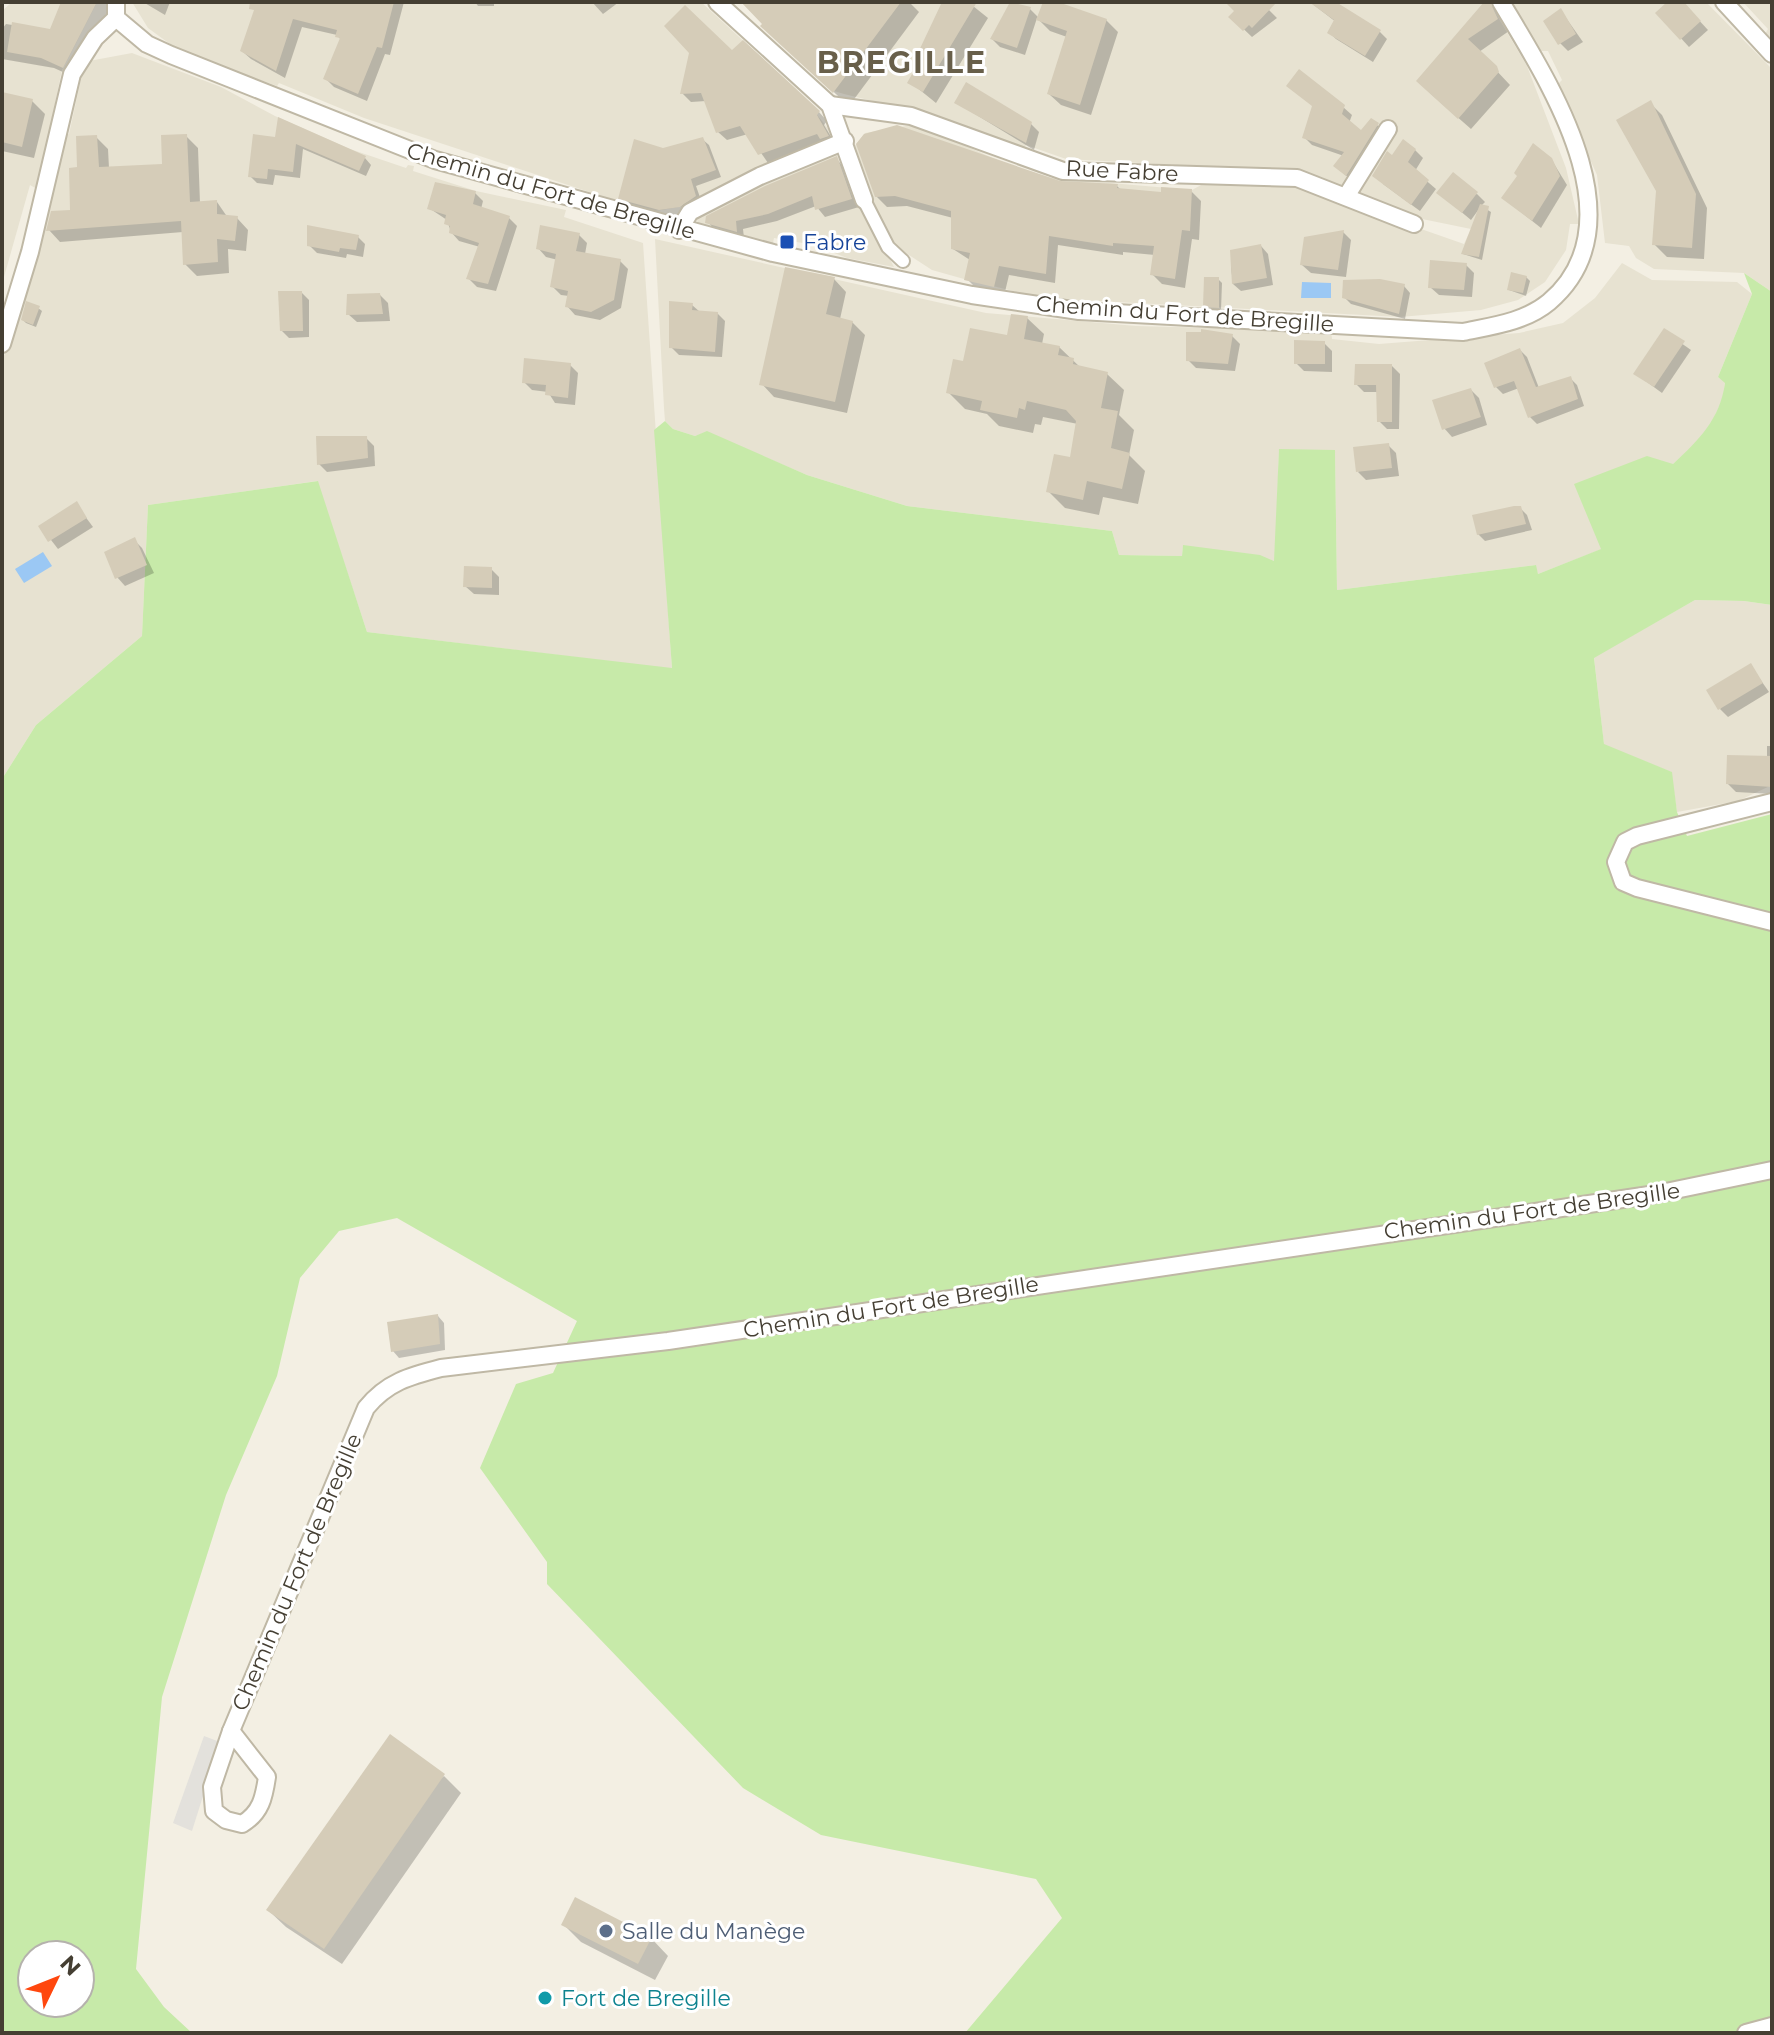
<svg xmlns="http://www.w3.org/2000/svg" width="1774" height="2035" font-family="Montserrat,sans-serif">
  <rect width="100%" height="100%" fill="#f3efe3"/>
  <!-- residential -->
  <g fill="#e7e2d1">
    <path d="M12 2H97L62 70 37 189 30 185 2 284V11Z"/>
    <path d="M132 2H701L795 88 836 138 684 206 650 212 364 118 279 83 277 86 218 65 174 47 148 28Z"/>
    <path d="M741 2H1489L1527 66 1566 168 1579 224H1570L1566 250 1545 282 1518 300 1481 310 1400 317 1042 298 964 279 932 270 892 244 870 197 854 147 865 133 918 124 957 138V142L1006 164 1052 178 1192 190 1203 184 1301 187 1464 244 1471 229 1388 212 1322 177 1293 171 1066 159 1026 145 1024 149 911 106 909 110 844 94 834 91Z"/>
    <path d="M1517 2H1706L1772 69V292L1744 273 1654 269 1636 258 1629 246 1605 243 1597 175 1557 85 1562 80 1548 51H1540L1513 5Z"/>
    <path d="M1743 2H1772V41L1765 34 1768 29Z"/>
    <path d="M132 53 221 87 275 116 350 149 406 168 408 165 414 166 413 171 476 191 566 210 564 217 643 243 672 669 367 632 317 481 148 505 142 636 36 725 2 779V362L37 256 63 135 69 134 81 79 89 61Z"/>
    <path d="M836 152 853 199 858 198 894 267 847 258 814 245 774 238 773 243 698 226 697 218 773 173Z"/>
    <path d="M655 239 986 313 1136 326 1331 331 1332 339 1379 344 1519 333 1563 323 1595 298 1622 263 1652 280 1737 282 1752 294 1718 377 1725 382 1723 398 1707 433 1673 464 1602 549 1538 574 1535 565 1337 590 1335 450H1279L1275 561 1183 546 1182 556 1119 555 1112 531 907 506 807 475 707 432 695 436 673 429 665 421 664 408Z"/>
    <path d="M1695 600 1744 601 1772 605V785L1738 801 1677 812 1671 772 1604 745 1594 657Z"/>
  </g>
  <!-- green -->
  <path fill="#c7eaa9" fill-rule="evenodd" d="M1744 273 1772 292V605L1744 601 1695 600 1594 658 1604 744 1672 772 1677 812 1687 836 1772 814V2033H965L1062 1918 1036 1879 821 1835 743 1788 547 1584V1562L480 1468 516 1384 553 1373 577 1321 397 1218 339 1231 300 1278 277 1376 226 1495 162 1697 136 1969 164 2007 192 2033H2V779L36 725 142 636 148 505 318 481 367 632 672 668 654 430 665 421 673 429 695 436 707 431 807 475 907 506 1112 531 1119 555 1182 556 1183 545 1260 555 1274 561 1279 449 1335 450 1337 590 1536 565 1538 574 1601 549 1574 484 1647 456 1673 464C1699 440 1720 419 1725 383L1718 377 1752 294ZM32 1955H80V2003H32Z"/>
  <!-- parking -->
  <path fill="#e3e1dc" d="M204 1736 220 1742 192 1831 173 1823Z"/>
  <!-- water -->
  <g fill="#9bc8f4">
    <path d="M1302 282 1331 283V298H1301Z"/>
    <path d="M43 552 52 566 24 583 15 569Z"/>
  </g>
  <!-- shadow -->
  <g fill="#0003">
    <path d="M63 2H112L74 77 54 68 2 59V29L6 24 51 31Z"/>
    <path d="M143 2H170L165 15Z"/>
    <path d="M259 2H404L390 55 385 54 367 101 334 87 326 79 341 40 337 35 302 27 285 78 251 59 242 51Z"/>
    <path d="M475 2H494V6H478Z"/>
    <path d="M592 2H619L603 14Z"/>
    <path d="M743 2H909L919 12 849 106 778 41Z"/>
    <path d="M944 2H968L988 18 936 103 910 82 922 60Z"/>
    <path d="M1045 2 1106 20 1118 32 1091 115 1061 105 1049 94 1067 37 1050 31 1037 18 1025 55 1000 47 992 39 1030 9 1039 18Z"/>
    <path d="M1227 2H1261L1277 18 1252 37 1231 17 1236 11Z"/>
    <path d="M1310 2H1332L1380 32 1387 39 1373 62 1336 39 1329 32 1336 22Z"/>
    <path d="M1486 2 1499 12 1509 31 1479 52 1510 85 1471 129 1430 93Z"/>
    <path d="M1670 2H1682L1708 30 1689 47 1658 13Z"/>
    <path d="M1561 11 1583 42 1568 51 1560 43Z"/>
    <path d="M691 53H732L819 112 827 121 824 125 836 145 826 142 768 163 748 134 727 140 718 132 706 101 691 102 682 93Z"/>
    <path d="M2 94 32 101 45 114 34 158 2 151Z"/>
    <path d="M957 103 1031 124 1039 132 1034 150Z"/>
    <path d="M1650 103 1662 115 1707 208 1704 259 1667 257 1654 244 1658 190Z"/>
    <path d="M1343 107 1352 115 1349 123 1362 133 1377 125 1385 133 1355 182 1344 174V156L1312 145 1304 137Z"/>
    <path d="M186 136 198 148 200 203 217 202 228 218H237L248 230 246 251 228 249 229 273 197 276 185 264 183 232 60 242 49 230 72 212 79 169 96 137 108 149 109 168 164 166Z"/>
    <path d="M277 139 365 158 371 165 366 176 303 149 300 178 275 175 273 185 257 183 250 176Z"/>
    <path d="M702 139 709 145 721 177 696 186 702 203 687 213 667 216 626 205 620 198 663 150Z"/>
    <path d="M1415 150 1423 158 1415 171 1436 189 1420 211 1383 184 1393 158Z"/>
    <path d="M836 159 844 167 859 207 825 217 816 206 777 221 743 229 744 238 716 231 708 222Z"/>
    <path d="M1551 159 1567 185 1541 228 1512 205Z"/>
    <path d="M1059 183 1117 186 1121 190 1162 194 1191 191 1201 201 1199 240 1192 239 1185 288 1162 284 1152 274 1155 255 1123 252V255L1058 245 1055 283 1009 275 1004 296 977 289 967 279 970 260 953 249V218L907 206 887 207 876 196Z"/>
    <path d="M475 193 483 201 481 209 509 218 517 226 496 291 477 287 469 279 480 247 459 241 451 232 447 220 429 208Z"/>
    <path d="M1477 194 1485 202 1481 206 1491 212 1482 260 1463 254 1479 209 1471 220 1447 200Z"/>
    <path d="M1343 232 1351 240 1346 277 1311 273 1302 265Z"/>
    <path d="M579 235 587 243 585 254 620 261 628 269 621 308 600 320 575 315 567 306 569 296 561 295 552 286 558 260 546 257 538 248Z"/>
    <path d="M358 237 365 244 363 257 347 254 346 258 317 253 309 245Z"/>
    <path d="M1261 246 1268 254 1273 285 1241 291 1233 284 1231 267Z"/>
    <path d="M1466 265 1474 273 1472 297 1439 295 1430 287Z"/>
    <path d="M1526 277 1530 281 1526 296 1509 290Z"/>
    <path d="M834 279 846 292 840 319 852 322 865 335 847 413 774 397 762 384Z"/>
    <path d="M1218 279 1222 283 1221 310 1208 309 1205 306Z"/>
    <path d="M1404 286 1410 293 1405 319 1351 304 1344 297Z"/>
    <path d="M302 293 309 300V337L289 338 282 331Z"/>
    <path d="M380 295 388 303 390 321 357 322 348 314Z"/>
    <path d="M692 305 700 312 717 313 725 321 722 357 679 355 671 347Z"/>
    <path d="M38 308 42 311 36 327 26 323 23 320Z"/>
    <path d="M1027 318 1044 334 1042 344 1059 347 1081 368 1107 374 1124 390 1119 415 1134 430 1129 455 1145 471 1138 504 1103 497 1099 515 1065 508 1048 491 1071 460 1078 424 1043 417 1041 425 1035 424 1033 433 999 426 987 414 965 409 948 392 964 364 1008 337Z"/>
    <path d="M1664 331 1691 350 1662 393 1636 374Z"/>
    <path d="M1232 336 1240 344 1235 371 1196 368 1188 360Z"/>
    <path d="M1324 343 1332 351V372L1304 371 1296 363Z"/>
    <path d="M1520 350 1527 357 1539 388 1570 378 1577 385 1584 406 1537 424 1530 417 1519 388 1503 394 1496 387Z"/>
    <path d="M570 365 578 373 575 405 555 403 548 392 532 390 524 382Z"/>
    <path d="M1392 366 1400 374 1399 429H1387L1379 421 1378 392H1364L1356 384Z"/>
    <path d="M1471 390 1479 398 1487 425 1452 437 1444 428Z"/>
    <path d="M366 438 374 446 375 466 327 472 319 464Z"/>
    <path d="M1388 445 1396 453 1399 476 1366 480 1358 472Z"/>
    <path d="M76 504 93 527 58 549 41 527Z"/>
    <path d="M1520 508 1527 515 1532 530 1485 541 1478 534Z"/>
    <path d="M134 540 142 548 154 573 125 586 117 577Z"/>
    <path d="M491 569 499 577V595L474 594 465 586Z"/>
    <path d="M1751 666 1769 692 1728 717 1720 709Z"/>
    <path d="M1767 746H1772V794L1736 792 1728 784 1767 758Z"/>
    <path d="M438 1316 444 1323 445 1350 399 1358 393 1351Z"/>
    <path d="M444 1776 461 1793 342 1964 286 1927 268 1910Z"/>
    <path d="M563 1924 651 1938 668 1956 655 1980 581 1942Z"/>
  </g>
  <!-- building -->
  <g fill="#d5ccb8">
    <path d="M61 2H97L63 68 41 58 7 52 12 22 50 29Z"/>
    <path d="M250 2H394L382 48 377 47 358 94 323 79 340 38 335 37 337 30 293 19 276 71 240 51 254 10 249 9Z"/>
    <path d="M741 2H901L833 93 760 26 762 24Z"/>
    <path d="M942 2H977L923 92 907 83 920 60 916 57Z"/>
    <path d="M1010 2 1031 7 1017 48 990 39Z"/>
    <path d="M1043 2H1058L1107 19 1080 105 1047 94 1067 31 1036 20Z"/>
    <path d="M1225 2H1277L1252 28 1249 25 1243 31 1228 17 1234 11Z"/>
    <path d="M1309 2H1336L1381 30 1365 56 1327 33 1334 20Z"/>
    <path d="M1484 2H1490L1498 19 1468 39 1497 66 1499 72 1458 119 1416 81Z"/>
    <path d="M1667 2H1684L1701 21 1680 40 1655 13Z"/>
    <path d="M685 5 732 50 743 40 820 111 817 115 829 136 820 139 817 134 758 155 740 126 716 133 701 93 680 94 689 53 664 26Z"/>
    <path d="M1561 8 1576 34 1558 45 1543 21Z"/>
    <path d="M1299 69 1345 105 1342 114 1361 130 1371 118 1379 123 1346 176 1333 166 1344 152 1302 138 1312 106 1286 86Z"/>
    <path d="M966 82 1032 122 1026 143 954 103Z"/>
    <path d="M2 92 33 99 22 147 2 142Z"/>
    <path d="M1651 100 1696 194 1692 248 1652 245 1656 191 1616 120Z"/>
    <path d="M278 117 366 156 359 171 296 144 293 172 268 169 267 179 248 177 253 134 275 137Z"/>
    <path d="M897 125 1060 181 1118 184 1117 188 1161 192V187L1192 189 1190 231 1182 230 1175 279 1150 275 1154 246 1113 243V246L1049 236 1046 274 999 266 994 287 964 280 970 253 951 249V211L895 196 875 197 856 144 864 134Z"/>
    <path d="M187 134 190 202 217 200V214L238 216 235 241 217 239 218 262 183 265 181 221 46 231 51 211 70 210 69 168 77 167 76 136 97 135 99 167 162 164 161 135Z"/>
    <path d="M703 137 716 170 691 179 696 196 680 207 659 210 618 199 634 139 663 148Z"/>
    <path d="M1403 139 1416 149 1408 162 1429 180 1411 205 1372 176 1387 151 1392 155Z"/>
    <path d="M1533 143 1552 158 1560 176 1532 221 1501 198 1517 176 1514 173Z"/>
    <path d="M837 156 852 199 815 210 812 196 768 214 736 221 737 232 705 223 706 216 765 186Z"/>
    <path d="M1453 172 1478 192 1462 213 1436 193Z"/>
    <path d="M435 182 476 191 473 204 510 216 488 284 466 279 479 243 449 233 450 226 444 224 446 215 427 209Z"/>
    <path d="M1480 204 1489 206 1479 257 1461 254Z"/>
    <path d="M307 225 359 235 356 250 340 248 339 252 307 246Z"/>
    <path d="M540 225 580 233 576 251 621 259 614 300 591 312 565 307 568 291 550 287 556 254 536 249Z"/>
    <path d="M1344 230 1338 270 1300 265 1304 237Z"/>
    <path d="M1261 244 1267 278 1232 284 1230 250Z"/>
    <path d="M1430 260 1467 263 1464 290 1428 288Z"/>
    <path d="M785 267 835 277 826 314 853 321 835 402 759 385Z"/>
    <path d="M1511 272 1527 276 1523 293 1507 290Z"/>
    <path d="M1204 277H1219V308L1203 307Z"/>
    <path d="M1380 279 1405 284 1399 314 1342 298 1343 280Z"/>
    <path d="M278 291H302L303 331H280Z"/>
    <path d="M380 293 383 314 346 315 347 294Z"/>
    <path d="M26 301 40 306 33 325 21 320Z"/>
    <path d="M669 301 693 303 692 310 718 312 715 352 669 348Z"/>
    <path d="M1011 314 1028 316 1024 339 1060 346 1058 355 1074 358 1073 364 1108 372 1101 408 1118 411 1111 448 1130 453 1122 489 1087 481 1083 500 1046 492 1054 454 1070 457 1076 421 1066 410 1027 401 1025 410 1019 408 1017 418 980 410 982 401 946 393 953 359 963 361 970 328 1007 335Z"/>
    <path d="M1664 328 1685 341 1654 387 1633 374Z"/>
    <path d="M1201 329 1233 334 1228 364 1186 361V332H1201Z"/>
    <path d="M1294 340 1325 341V364H1294Z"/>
    <path d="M1520 348 1536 387 1571 376 1578 399 1528 418 1514 381 1494 388 1484 363Z"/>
    <path d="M524 358 571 363 568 398 545 395 546 385 522 383Z"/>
    <path d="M1355 364H1392V422H1377L1376 385H1354Z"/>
    <path d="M1471 388 1481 417 1442 430 1432 400Z"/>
    <path d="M316 436H367L368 458 317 465Z"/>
    <path d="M1389 443 1392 468 1356 472 1353 447Z"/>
    <path d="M77 501 87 518 48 542 38 526Z"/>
    <path d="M1514 506H1521L1526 524 1477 535 1472 515Z"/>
    <path d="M135 537 147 565 115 579 104 552Z"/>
    <path d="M464 566 492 567V588L463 587Z"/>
    <path d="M1751 663 1763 683 1718 710 1706 690Z"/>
    <path d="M1727 755 1772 756V787L1726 784Z"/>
    <path d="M438 1314 440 1344 391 1352 387 1322Z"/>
    <path d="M390 1734 445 1774 324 1949 266 1910Z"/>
    <path d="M575 1897 652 1937 638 1964 561 1925Z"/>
  </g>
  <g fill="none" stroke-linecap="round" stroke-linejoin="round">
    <!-- pedestrian casing -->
    <g stroke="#bfb8a5" stroke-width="16">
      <path id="pedestrian" d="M864 200 888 247 903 261"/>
    </g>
    <!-- minor casing -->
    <g stroke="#bfb8a5" stroke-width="20">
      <g id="minor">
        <path d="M116 2V18L147 44 171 55 435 160 773 253 972 295 1079 311 1463 332C1492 326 1525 322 1549 302 1642 223 1548 81 1501 2"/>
        <path d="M717 2 830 105 864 200"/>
        <path d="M1724 2 1772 54"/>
        <path d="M830 105 911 116 1063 171 1297 178 1414 224"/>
        <path d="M1347 195 1388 129"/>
        <path d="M679 230 690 212 760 176 845 141"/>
        <path d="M2 344 30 252 72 74 95 38 116 18"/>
        <path d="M1772 802 1637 836 1625 842 1616 862 1623 882 1637 888 1772 922"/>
        <path d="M231 1731 366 1408C387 1382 410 1376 441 1368L668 1341 1656 1194 1772 1170"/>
        <path d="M231 1731 267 1777C264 1797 261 1813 242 1824L226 1820 214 1811 212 1787Z"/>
        <path d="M1746 2033 1772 2026"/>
      </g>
    </g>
    <!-- pedestrian -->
    <use href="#pedestrian" stroke="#fff" stroke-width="12"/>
    <!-- minor -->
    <use href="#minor" stroke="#fff" stroke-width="16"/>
  </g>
  <!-- markers -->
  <rect fill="#1a4fb4" stroke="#fff" stroke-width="3" x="779" y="234" width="16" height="16" rx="4"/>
  <circle fill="#5c6f8a" stroke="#fff" stroke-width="3" cx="606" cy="1931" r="8"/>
  <circle fill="#0f9aa8" stroke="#fff" stroke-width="3" cx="545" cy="1998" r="8"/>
  <g text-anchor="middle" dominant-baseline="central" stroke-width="6" stroke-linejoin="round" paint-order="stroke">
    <!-- street labels -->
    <g font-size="22" fill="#453f33" stroke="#fff">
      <text transform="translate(1122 171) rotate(3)">Rue Fabre</text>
      <text transform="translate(551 191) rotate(16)">Chemin du Fort de Bregille</text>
      <text transform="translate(1185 314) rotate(4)">Chemin du Fort de Bregille</text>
      <text transform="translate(1532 1211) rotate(-8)">Chemin du Fort de Bregille</text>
      <text transform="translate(891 1307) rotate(-9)">Chemin du Fort de Bregille</text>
      <text transform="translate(297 1572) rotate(-67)">Chemin du Fort de Bregille</text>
    </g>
    <!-- transit labels -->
    <g font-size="22" fill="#164399" stroke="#fff" text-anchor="start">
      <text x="803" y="242">Fabre</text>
    </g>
    <!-- service labels -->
    <g font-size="22" fill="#4e5e75" stroke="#fff" text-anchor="start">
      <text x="622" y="1931">Salle du Manège</text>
    </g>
    <!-- culture labels -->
    <g font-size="22" fill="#0d838f" stroke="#fff" text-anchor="start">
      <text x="561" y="1998">Fort de Bregille</text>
    </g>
    <!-- district labels -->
    <g font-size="30" font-weight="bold" letter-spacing="2" fill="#685f4a" stroke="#fff">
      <text x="902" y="62">BREGILLE</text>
    </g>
  </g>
  <!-- border -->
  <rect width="1774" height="2035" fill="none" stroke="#453f33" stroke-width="8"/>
  <!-- north arrow -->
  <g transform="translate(56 1979) rotate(47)"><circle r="38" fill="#ffffff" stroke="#b5b2ad" stroke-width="2"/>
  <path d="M0-6L14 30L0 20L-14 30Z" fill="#ff470e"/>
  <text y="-12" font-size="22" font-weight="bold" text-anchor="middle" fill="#453f33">N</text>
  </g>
</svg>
